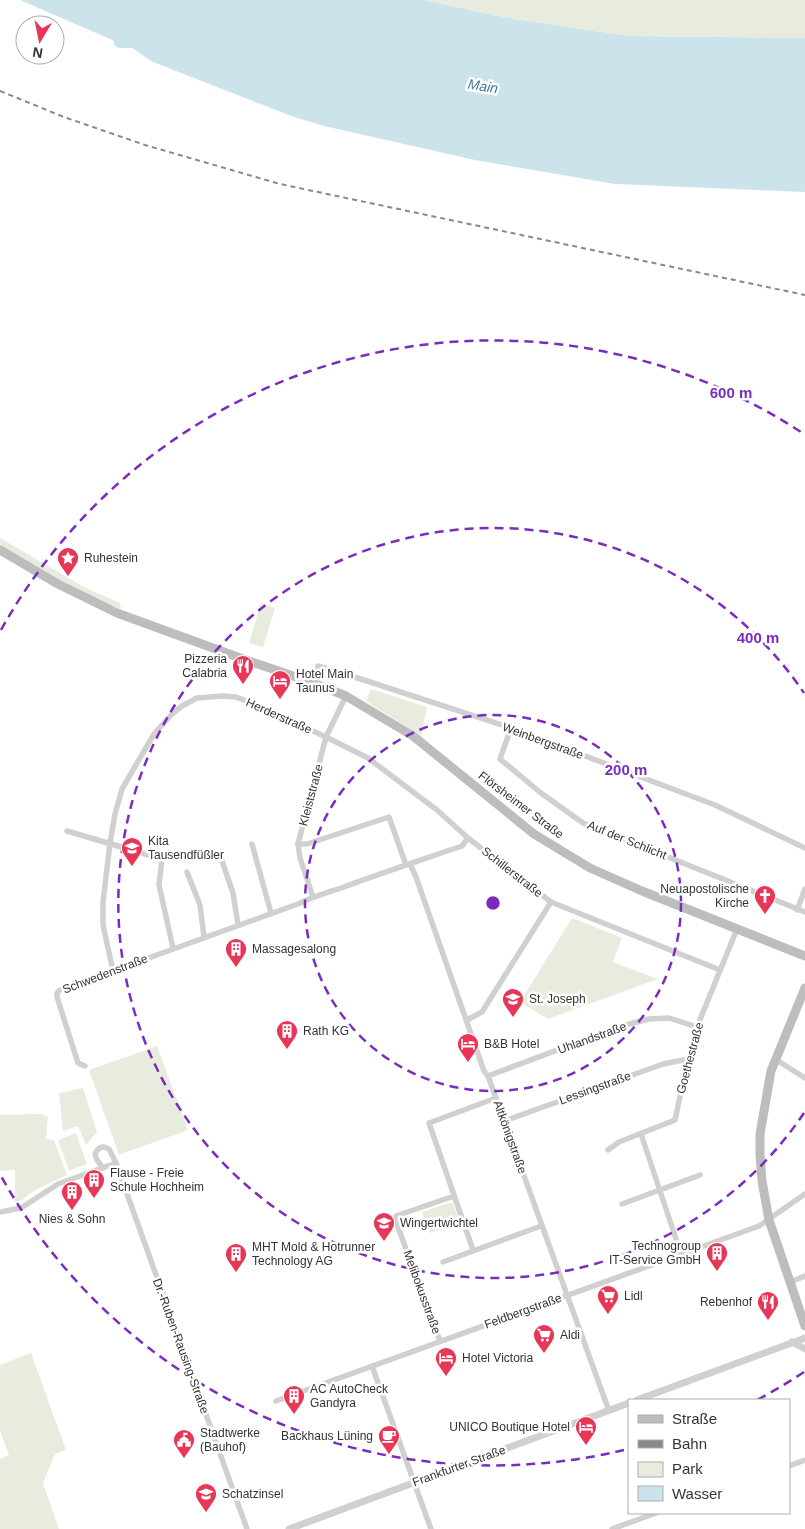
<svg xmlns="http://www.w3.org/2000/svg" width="805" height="1529" font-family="Arial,sans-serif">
  <rect width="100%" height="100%" fill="#fff"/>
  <!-- green -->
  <g fill="#e7ecdf">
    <path d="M424 0H805V38L628 36 502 17Z"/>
    <path d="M0 538 86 588 120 603 121 609 84 593 0 545Z"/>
    <path d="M261 603 275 608 263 647 249 643Z"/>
    <path d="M371 689 427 707 421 736 366 701Z"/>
    <path d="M572 918 622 938 613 962 658 979 548 1019 520 1002Z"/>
    <path d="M157 1046 188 1130 119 1155 89 1070Z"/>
    <path d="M83 1088 97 1132 86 1145 78 1126 63 1131 59 1093Z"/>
    <path d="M41 1114 48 1117 46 1139 54 1140 67 1175 35 1190 22 1200 15 1202V1170L0 1171V1115Z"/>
    <path d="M76 1133 87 1164 69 1171 58 1140Z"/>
    <path d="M452 1202 458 1217 448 1221 450 1226 430 1233 422 1212Z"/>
    <path d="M31 1353 66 1450 55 1454 43 1483 59 1529H0V1459L9 1455 0 1431V1365Z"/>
  </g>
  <!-- water -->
  <path fill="#cce3ec" d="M20 0H424L502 17 628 36 805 38V192L615 184 475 160 324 126 294 117 153 62 132 48H119L114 45V41L110 39Z"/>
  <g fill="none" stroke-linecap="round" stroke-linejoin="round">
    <!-- minor -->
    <g stroke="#d0d0d0" stroke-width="5.5">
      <path d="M311 682 318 666 367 681 511 728 715 805 805 848"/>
      <path d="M511 728 500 759 541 793 583 823 805 912"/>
      <path d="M67 831 162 859 159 885 173 948"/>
      <path d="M252 844 271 913"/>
      <path d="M298 844H307L389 817 406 865"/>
      <path d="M221 858 233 893 238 924"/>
      <path d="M410 864 416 877 484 1071 488 1076 609 1411"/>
      <path d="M187 872 200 905 204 937"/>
      <path d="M313 897 300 858 298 844 326 737 346 696"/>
      <path d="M797 910 805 889"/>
      <path d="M113 971 103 925V902L110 843 115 814 122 789 154 734 172 714 182 706 197 698 222 696 236 697 254 704 326 737 368 758 437 810 468 838 551 902 720 970"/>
      <path d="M467 1020 482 1012 551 902"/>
      <path d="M775 1059 805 1078"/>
      <path d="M85 1066 78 1063 57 997V993L60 990 298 904C312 897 326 893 341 888 381 873 421 860 462 846L468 838"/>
      <path d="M488 1076 618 1027 649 1019 669 1018 697 1027"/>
      <path d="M496 1098 429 1123 472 1247 473 1251 541 1226"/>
      <path d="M504 1121 663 1064 688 1059"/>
      <path d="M641 1134 681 1254"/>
      <path d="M608 1150 619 1142 675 1120 688 1059 697 1027 737 929"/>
      <path d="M103 1168 97 1160 95 1154C98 1147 103 1145 109 1149L116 1163 247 1529"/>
      <path d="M622 1204 700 1175"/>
      <path d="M0 1212 21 1208 58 1184 116 1163"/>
      <path d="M443 1262 473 1251"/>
      <path d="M790 1282 805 1276"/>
      <path d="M440 1341 395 1219 396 1216 454 1196"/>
      <path d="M372 1366 431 1529"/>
      <path d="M276 1401 759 1226 805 1194"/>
      <path d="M789 1466 805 1460"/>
      <path d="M612 1529 656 1513"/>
    </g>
    <!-- tertiary -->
    <g stroke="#d0d0d0" stroke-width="7">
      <path d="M792 1342 805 1349"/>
      <path d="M637 1400 805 1338"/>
      <path d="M289 1529 629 1403"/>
    </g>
    <!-- secondary -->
    <g stroke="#bdbdbd" stroke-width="9">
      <path d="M0 550 58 584 117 613 243 659 311 682 346 696 413 736 534 834 590 868 642 891 805 956"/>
      <path d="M805 988 771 1071 760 1134V1155L762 1181 769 1220 805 1326"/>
    </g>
    <!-- rail -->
    <path stroke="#888" stroke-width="2" stroke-dasharray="5 4" stroke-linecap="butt" d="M0 91 64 117 145 145 280 184 805 295"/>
  </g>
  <!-- distance rings -->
  <g fill="none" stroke="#7b2cbf" stroke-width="2.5" stroke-dasharray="9 6">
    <circle cx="493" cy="903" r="188"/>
    <path d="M804 1113A375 375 0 1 1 804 693"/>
    <path d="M804 1372A563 563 0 0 1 757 1400M624 1450A563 563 0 0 1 1 1176M1 630A563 563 0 0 1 804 434"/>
  </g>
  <!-- icons -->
  <defs>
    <g id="sight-pin" transform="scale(1.125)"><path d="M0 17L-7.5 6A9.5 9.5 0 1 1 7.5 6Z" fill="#e83756" stroke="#fff"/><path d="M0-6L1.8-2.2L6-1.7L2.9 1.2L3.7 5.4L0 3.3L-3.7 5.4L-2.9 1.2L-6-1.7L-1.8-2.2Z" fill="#fff"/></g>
    <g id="restaurant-pin" transform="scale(1.125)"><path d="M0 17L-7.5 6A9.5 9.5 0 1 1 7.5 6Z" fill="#e83756" stroke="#fff"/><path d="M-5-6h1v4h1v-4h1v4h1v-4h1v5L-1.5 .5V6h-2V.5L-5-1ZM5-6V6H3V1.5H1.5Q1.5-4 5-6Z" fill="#fff"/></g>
    <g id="hotel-pin" transform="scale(1.125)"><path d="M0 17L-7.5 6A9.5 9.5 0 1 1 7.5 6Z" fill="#e83756" stroke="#fff"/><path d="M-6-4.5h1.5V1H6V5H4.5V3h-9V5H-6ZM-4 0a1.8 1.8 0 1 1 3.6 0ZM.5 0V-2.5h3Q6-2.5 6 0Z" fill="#fff"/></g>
    <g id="school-pin" transform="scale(1.125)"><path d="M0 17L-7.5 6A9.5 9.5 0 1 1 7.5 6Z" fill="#e83756" stroke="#fff"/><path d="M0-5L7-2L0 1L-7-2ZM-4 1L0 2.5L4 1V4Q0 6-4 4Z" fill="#fff"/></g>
    <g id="church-pin" transform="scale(1.125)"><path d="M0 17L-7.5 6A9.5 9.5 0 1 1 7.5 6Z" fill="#e83756" stroke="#fff"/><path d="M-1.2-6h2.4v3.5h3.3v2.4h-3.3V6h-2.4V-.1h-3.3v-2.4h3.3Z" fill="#fff"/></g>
    <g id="building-pin" transform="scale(1.125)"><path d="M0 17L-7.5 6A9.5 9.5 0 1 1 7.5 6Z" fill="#e83756" stroke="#fff"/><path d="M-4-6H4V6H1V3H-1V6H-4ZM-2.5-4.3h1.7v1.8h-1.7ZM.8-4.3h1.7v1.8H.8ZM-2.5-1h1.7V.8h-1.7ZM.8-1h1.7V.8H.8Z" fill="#fff"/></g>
    <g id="supermarket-pin" transform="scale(1.125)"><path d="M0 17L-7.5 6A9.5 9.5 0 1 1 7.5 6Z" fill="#e83756" stroke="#fff"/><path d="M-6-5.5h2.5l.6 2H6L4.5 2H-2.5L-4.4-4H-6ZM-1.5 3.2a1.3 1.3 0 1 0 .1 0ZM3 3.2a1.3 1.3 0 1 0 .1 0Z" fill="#fff"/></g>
    <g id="cafe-pin" transform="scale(1.125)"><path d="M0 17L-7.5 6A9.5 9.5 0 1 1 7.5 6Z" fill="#e83756" stroke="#fff"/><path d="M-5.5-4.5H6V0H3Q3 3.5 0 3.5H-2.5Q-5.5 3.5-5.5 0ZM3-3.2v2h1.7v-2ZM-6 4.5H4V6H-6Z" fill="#fff"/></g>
    <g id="civic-pin" transform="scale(1.125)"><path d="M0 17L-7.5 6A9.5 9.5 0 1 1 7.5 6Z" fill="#e83756" stroke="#fff"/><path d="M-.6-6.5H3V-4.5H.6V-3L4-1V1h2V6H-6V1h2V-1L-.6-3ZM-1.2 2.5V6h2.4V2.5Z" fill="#fff"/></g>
  </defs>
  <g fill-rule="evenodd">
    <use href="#sight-pin" x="68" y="558"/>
    <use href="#restaurant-pin" x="243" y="666"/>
    <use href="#hotel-pin" x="280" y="681"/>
    <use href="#school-pin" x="132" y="848"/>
    <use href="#church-pin" x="765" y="896"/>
    <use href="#building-pin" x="236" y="949"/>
    <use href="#school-pin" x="513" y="999"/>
    <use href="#building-pin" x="287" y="1031"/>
    <use href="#hotel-pin" x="468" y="1044"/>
    <use href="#building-pin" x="94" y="1180"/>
    <use href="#building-pin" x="72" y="1192"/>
    <use href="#school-pin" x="384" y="1223"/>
    <use href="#building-pin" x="717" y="1253"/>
    <use href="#building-pin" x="236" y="1254"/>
    <use href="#supermarket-pin" x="608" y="1296"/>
    <use href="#restaurant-pin" x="768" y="1302"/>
    <use href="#supermarket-pin" x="544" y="1335"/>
    <use href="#hotel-pin" x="446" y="1358"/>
    <use href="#building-pin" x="294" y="1396"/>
    <use href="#hotel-pin" x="586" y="1427"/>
    <use href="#cafe-pin" x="389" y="1436"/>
    <use href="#civic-pin" x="184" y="1440"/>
    <use href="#school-pin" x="206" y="1494"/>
  </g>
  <g text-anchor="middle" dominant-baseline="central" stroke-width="5" stroke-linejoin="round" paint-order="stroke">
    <!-- poi labels -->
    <g font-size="12" fill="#333" stroke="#fff" text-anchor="start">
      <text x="84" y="558">Ruhestein</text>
      <text x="227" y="659" text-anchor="end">Pizzeria<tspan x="227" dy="14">Calabria</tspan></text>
      <text x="296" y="674">Hotel Main<tspan x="296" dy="14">Taunus</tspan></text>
      <text x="148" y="841">Kita<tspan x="148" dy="14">Tausendfüßler</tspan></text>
      <text x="749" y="889" text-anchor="end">Neuapostolische<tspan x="749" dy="14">Kirche</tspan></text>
      <text x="252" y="949">Massagesalong</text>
      <text x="529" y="999">St. Joseph</text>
      <text x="303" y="1031">Rath KG</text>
      <text x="484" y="1044">B&amp;B Hotel</text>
      <text x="110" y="1173">Flause - Freie<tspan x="110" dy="14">Schule Hochheim</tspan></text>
      <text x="72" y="1219" text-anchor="middle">Nies &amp; Sohn</text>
      <text x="400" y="1223">Wingertwichtel</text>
      <text x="701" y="1246" text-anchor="end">Technogroup<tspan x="701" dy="14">IT-Service GmbH</tspan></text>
      <text x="252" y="1247">MHT Mold &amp; Hotrunner<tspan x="252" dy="14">Technology AG</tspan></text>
      <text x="624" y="1296">Lidl</text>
      <text x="752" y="1302" text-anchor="end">Rebenhof</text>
      <text x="560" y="1335">Aldi</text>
      <text x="462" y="1358">Hotel Victoria</text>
      <text x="310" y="1389">AC AutoCheck<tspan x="310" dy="14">Gandyra</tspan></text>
      <text x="570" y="1427" text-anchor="end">UNICO Boutique Hotel</text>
      <text x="200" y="1433">Stadtwerke<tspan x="200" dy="14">(Bauhof)</tspan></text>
      <text x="373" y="1436" text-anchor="end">Backhaus Lüning</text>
      <text x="222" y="1494">Schatzinsel</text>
    </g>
    <!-- street labels -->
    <g font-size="12" fill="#333" stroke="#fff">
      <text transform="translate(279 716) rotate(24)">Herderstraße</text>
      <text transform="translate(543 741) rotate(20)">Weinbergstraße</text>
      <text transform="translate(311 795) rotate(-75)">Kleiststraße</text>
      <text transform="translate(521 805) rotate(37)">Flörsheimer Straße</text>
      <text transform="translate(627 840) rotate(22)">Auf der Schlicht</text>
      <text transform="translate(512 872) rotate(38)">Schillerstraße</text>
      <text transform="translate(105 974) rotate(-21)">Schwedenstraße</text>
      <text transform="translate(592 1038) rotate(-20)">Uhlandstraße</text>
      <text transform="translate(690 1058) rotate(-75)">Goethestraße</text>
      <text transform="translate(595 1088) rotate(-20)">Lessingstraße</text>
      <text transform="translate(510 1137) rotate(70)">Altkönigstraße</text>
      <text transform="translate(422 1292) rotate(70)">Melibokusstraße</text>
      <text transform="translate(523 1311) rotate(-20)">Feldbergstraße</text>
      <text transform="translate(181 1346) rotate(70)">Dr.-Ruben-Rausing-Straße</text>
      <text transform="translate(459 1466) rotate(-20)">Frankfurter Straße</text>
    </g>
    <!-- water labels -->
    <g font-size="14" font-style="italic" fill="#3e7e98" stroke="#fff">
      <text transform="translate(483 86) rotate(9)">Main</text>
    </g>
  </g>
  <circle cx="493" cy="903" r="8" fill="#7b2cbf" stroke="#fff" stroke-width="2.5"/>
  <g font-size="15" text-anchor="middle" font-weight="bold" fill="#7b2cbf" stroke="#fff" stroke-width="5" stroke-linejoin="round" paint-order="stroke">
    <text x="731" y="398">600 m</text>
    <text x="758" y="643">400 m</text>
    <text x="626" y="775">200 m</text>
  </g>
  <!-- legend -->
  <rect x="628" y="1399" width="162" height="115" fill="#ffffff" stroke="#adadad"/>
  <rect x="638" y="1415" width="25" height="8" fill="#bdbdbd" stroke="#adadad"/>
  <text x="672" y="1424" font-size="15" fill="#333333">Straße</text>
  <rect x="638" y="1440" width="25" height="8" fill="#888888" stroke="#adadad"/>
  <text x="672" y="1449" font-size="15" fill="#333333">Bahn</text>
  <rect x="638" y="1462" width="25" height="15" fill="#e7ecdf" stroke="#adadad"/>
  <text x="672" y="1474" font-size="15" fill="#333333">Park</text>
  <rect x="638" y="1486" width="25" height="15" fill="#cce3ec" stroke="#adadad"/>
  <text x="672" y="1499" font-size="15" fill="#333333">Wasser</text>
  <!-- north arrow -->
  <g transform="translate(40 40) rotate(190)"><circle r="24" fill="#ffffff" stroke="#adadad"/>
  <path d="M0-4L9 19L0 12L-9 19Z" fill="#e83756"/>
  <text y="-8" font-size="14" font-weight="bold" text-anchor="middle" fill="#333333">N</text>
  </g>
</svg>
